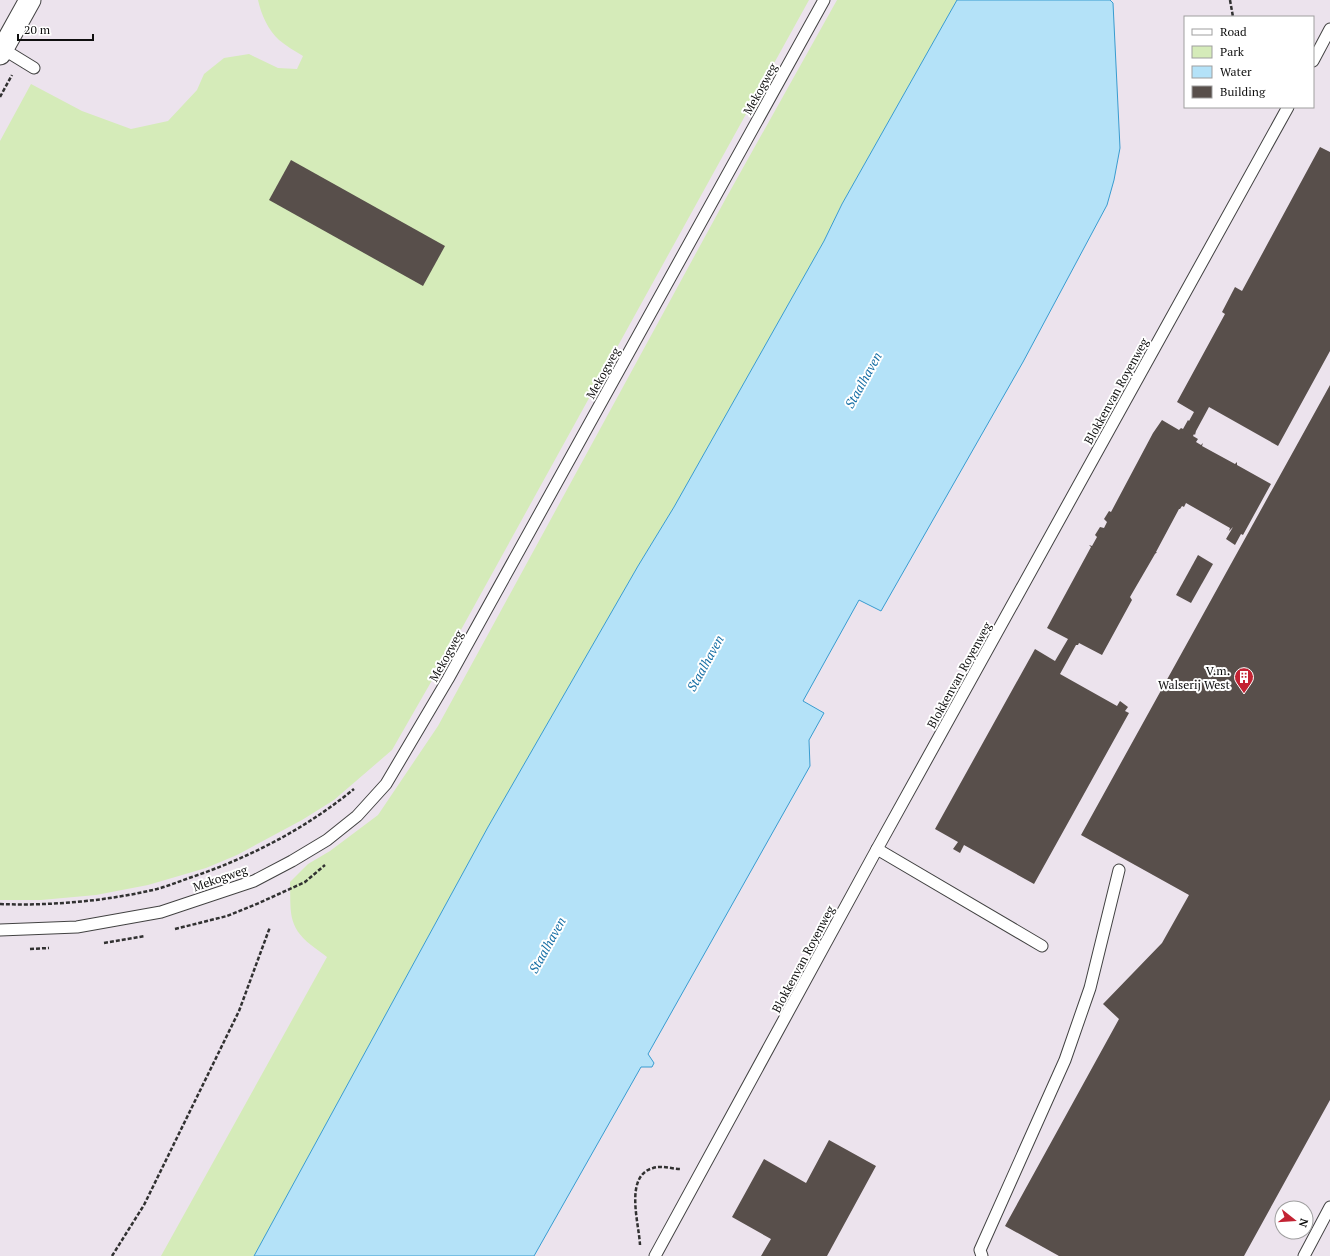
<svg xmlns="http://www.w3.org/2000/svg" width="1330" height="1256" font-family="'PT Serif',serif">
  <rect width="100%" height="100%" fill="#fffbf1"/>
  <!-- industrial -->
  <path fill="#ece3ed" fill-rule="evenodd" d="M0 0H1330V1256H0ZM1185 17H1313V107H1185ZM1282 1208H1306V1232H1282Z"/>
  <!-- green -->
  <g fill="#d5ebb9">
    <path d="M258 0H809L462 628 392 750 334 800 302 820 237 855 206 868 148 885 96 895 41 900H0V141L31 84 82 111 131 129 168 121 197 90 204 74 224 58 249 54 278 68 297 69 303 56C295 51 286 46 279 40 268 30 261 14 258 0Z"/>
    <path d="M837 0H957L842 204 824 241 674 507 638 566 488 827 254 1256H161L327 957C322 953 316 949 311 945 287 926 291 911 290 882L308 864 330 851 378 815 438 726 725 200Z"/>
  </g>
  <!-- water -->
  <path fill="#b4e2f8" stroke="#399cd0" d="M957 0H1110L1113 3 1120 148 1114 180 1107 205 1023 362 881 611 859 600 803 701 824 713 809 740 810 766 648 1054 654 1063 652 1067H641L534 1256H254L488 827 638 566 674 507 824 241 842 204Z"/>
  <!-- building -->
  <g fill="#584f4b">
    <path d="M1320 147 1330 152V351L1278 446 1209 407 1196 431 1195 435 1194 434 1193 436 1198 439 1196 442 1201 445 1203 443 1202 446 1235 464 1237 462V465L1271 484 1243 535 1241 534 1235 545 1226 539 1233 527 1229 531 1230 528 1186 503 1184 507 1182 506 1180 509H1179L1156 552H1157L1155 554 1130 597 1132 600 1102 655 1079 643 1078 645H1076L1060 674 1117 706 1120 701 1128 707 1125 711 1129 713 1034 884 964 845 960 853 953 849 958 842 935 829 1035 649 1055 661 1068 639 1047 628 1091 547 1089 545 1092 546 1097 537 1095 535 1100 527 1104 528 1107 522 1104 519 1109 511 1111 512 1153 433 1162 420 1179 430 1181 428 1183 429 1188 420 1189 421 1194 412 1177 402 1225 314 1222 312 1235 287 1242 291Z"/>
    <path d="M291 160 445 246 423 286 269 200Z"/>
    <path d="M1330 385V1100L1244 1256H1059L1005 1226 1119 1019 1103 1004 1162 943 1189 895 1081 835Z"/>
    <path d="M1198 555 1213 564 1191 603 1176 595Z"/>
    <path d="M829 1140 876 1166 827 1256H761L771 1239 732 1217 764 1159 806 1183Z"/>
  </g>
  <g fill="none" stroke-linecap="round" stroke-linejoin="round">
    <!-- service casing -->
    <g stroke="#424242" stroke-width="13">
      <g id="service">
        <path d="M3 49 34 68"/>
        <path d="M1313 61 1330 29"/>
        <path d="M877 849 1042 946"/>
        <path d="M0 930 77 927 161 912 254 881 292 861 327 840 357 816 386 784 448 679 824 0"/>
        <path d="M655 1256 877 849 1288 107"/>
        <path d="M982 1256 980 1250 1065 1060 1090 988 1119 870"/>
        <path d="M1304 1256 1330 1207"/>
      </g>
    </g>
    <!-- minor casing -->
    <g stroke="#424242" stroke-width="23">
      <path id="minor" d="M0 54 30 0"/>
    </g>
    <!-- path -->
    <g stroke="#313131" stroke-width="2.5" stroke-dasharray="4 2" stroke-linecap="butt">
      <path d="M1230 0 1233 17"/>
      <path d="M0 97 12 75"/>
      <path d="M0 904C51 906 107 901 157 889 168 886 178 882 189 878 249 858 305 829 354 789"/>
      <path d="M175 929 227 916 259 903 305 882 325 865"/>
      <path d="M104 943 145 936"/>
      <path d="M30 949 49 948"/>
      <path d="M640 1245C639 1223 624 1176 653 1168 662 1165 672 1169 681 1169"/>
      <path d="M112 1256 144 1205 239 1011 270 927"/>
    </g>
    <!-- service -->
    <use href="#service" stroke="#fff" stroke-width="11"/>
    <!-- minor -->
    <use href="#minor" stroke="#fff" stroke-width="21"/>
  </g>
  <!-- icons -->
  <defs>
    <g id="building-pin" transform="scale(1)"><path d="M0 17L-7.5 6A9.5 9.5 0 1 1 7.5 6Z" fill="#c32333" stroke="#fff"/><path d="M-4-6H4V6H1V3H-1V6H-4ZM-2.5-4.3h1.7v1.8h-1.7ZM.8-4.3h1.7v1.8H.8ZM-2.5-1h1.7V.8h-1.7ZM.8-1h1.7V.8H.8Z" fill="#fff"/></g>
  </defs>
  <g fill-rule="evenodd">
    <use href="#building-pin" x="1244" y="677"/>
  </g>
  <g text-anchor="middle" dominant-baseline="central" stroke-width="4" stroke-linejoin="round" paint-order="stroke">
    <!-- street labels -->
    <g font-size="12" fill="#0f0f0f" stroke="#fff">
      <text transform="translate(760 89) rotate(-61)">Mekogweg</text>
      <text transform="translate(603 373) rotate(-61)">Mekogweg</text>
      <text transform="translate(1116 391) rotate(-61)">Blokkenvan Royenweg</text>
      <text transform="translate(446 656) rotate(-61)">Mekogweg</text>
      <text transform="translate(959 675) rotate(-61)">Blokkenvan Royenweg</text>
      <text transform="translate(220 878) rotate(-19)">Mekogweg</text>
      <text transform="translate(803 959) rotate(-62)">Blokkenvan Royenweg</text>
    </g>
    <!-- poi labels -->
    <g font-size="12" fill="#0f0f0f" stroke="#fff" text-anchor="end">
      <text x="1230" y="670">V.m.<tspan x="1230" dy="14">Walserij West</tspan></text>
    </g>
    <!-- water labels -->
    <g font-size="13" font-style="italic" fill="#146da4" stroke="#fff">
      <text transform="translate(863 380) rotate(-61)">Staalhaven</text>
      <text transform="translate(705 663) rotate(-61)">Staalhaven</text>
      <text transform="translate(547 945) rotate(-61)">Staalhaven</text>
    </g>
  </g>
  <!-- legend -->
  <rect x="1184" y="16" width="130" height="92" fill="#ffffff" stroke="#9f9f9f"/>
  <rect x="1192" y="29" width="20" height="6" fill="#ffffff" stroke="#9f9f9f"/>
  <text x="1220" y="36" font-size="12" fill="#0f0f0f">Road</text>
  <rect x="1192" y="46" width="20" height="12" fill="#d5ebb9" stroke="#9f9f9f"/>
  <text x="1220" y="56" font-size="12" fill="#0f0f0f">Park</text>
  <rect x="1192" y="66" width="20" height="12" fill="#b4e2f8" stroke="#9f9f9f"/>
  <text x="1220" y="76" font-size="12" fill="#0f0f0f">Water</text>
  <rect x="1192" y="86" width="20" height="12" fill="#584f4b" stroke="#9f9f9f"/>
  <text x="1220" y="96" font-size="12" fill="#0f0f0f">Building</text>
  <!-- north arrow -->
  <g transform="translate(1294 1220) rotate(107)"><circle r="19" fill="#ffffff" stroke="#9f9f9f"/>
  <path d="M0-3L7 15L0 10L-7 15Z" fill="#c32333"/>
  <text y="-6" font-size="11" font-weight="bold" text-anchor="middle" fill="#0f0f0f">N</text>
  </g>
  <!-- scale -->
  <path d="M18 34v6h75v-6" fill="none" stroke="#0f0f0f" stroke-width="2"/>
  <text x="24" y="34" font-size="12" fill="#0f0f0f" stroke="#ffffff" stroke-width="3" paint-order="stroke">20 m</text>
</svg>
